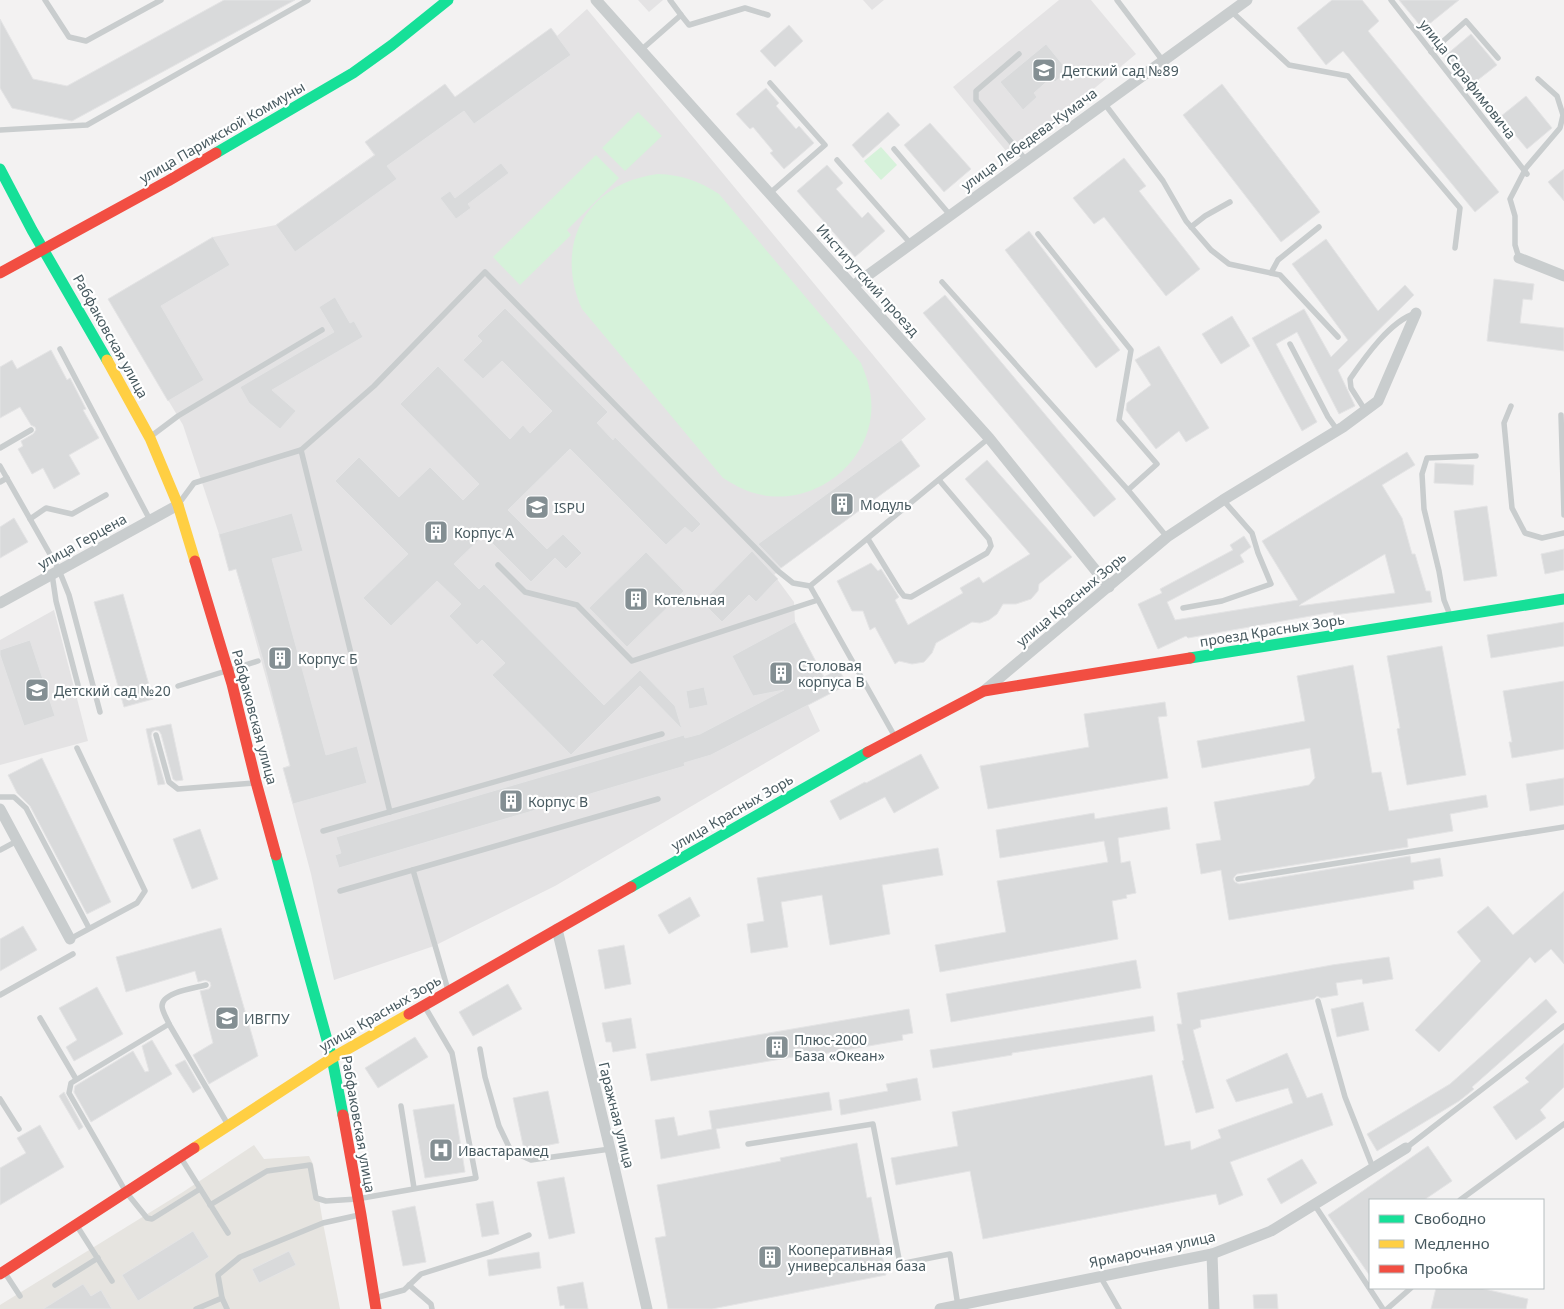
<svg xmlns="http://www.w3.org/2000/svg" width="1564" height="1309" font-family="'Noto Sans',sans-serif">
  <rect width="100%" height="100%" fill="#f3f2f2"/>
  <!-- commercial -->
  <path fill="#e6e4e0" d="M254 1145 264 1159 309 1156 313 1164 323 1223 340 1309H0V1305L183 1192Z"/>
  <!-- education -->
  <g fill="#e4e3e4">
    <path d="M638 0H663L649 12Z"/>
    <path d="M863 0H884L872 10Z"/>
    <path d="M1059 0H1091L1136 54 1011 157 953 87Z"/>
    <path d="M587 9 926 419 901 440 920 466 782 567 774 575 794 602 795 622 824 677 839 669 847 685 808 705 820 731 555 886 434 946 334 980 311 874 283 768 290 765 236 569 229 571 219 534 183 425 108 299 213 237 276 225 374 155 365 142 445 84 455 97 551 28 557 36Z"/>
    <path d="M54 610 88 741 0 765V640Z"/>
  </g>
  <!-- green -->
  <g fill="#d6f2da">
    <path d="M638 112 662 136 625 171 602 148Z"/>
    <path d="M881 147 897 165 881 180 864 161Z"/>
    <path d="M596 155 619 178 567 230 571 235 520 285 493 257Z"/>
    <path d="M658 174C682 175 699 181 719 194L861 363C868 380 873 396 871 415 865 470 807 509 754 493 743 490 733 484 723 478L582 309C553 244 587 183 658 174Z"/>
  </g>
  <!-- building -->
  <g fill="#d9dadb" stroke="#e4e4e5" fill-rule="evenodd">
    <path d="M224 0H295L72 121 12 108 0 88V19L33 79 67 86Z"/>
    <path d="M1332 0H1362L1379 21 1368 31 1499 192 1475 212 1343 51 1326 65 1297 28Z"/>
    <path d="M1399 0H1459L1423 29Z"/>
    <path d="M789 25 803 41 775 67 760 51Z"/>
    <path d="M551 28 571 55 474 124 464 111 387 166 397 179 295 252 276 225 375 155 365 142 445 84 455 97Z"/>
    <path d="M1471 34 1497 65 1470 86 1445 56Z"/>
    <path d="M1046 44 1068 71 1055 82 1051 78 1034 93 1037 97 1023 110 1000 82Z"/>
    <path d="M1222 84 1320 212 1281 242 1183 115Z"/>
    <path d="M766 88 779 103 776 106 796 129 799 126 814 143 784 169 770 153 773 151 753 127 750 129 736 114Z"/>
    <path d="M1526 96 1552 128 1527 149 1500 117Z"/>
    <path d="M888 112 900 125 863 158 852 145Z"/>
    <path d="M930 123 971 169 944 192 904 145Z"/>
    <path d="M1124 158 1146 186 1139 191 1200 269 1166 296 1104 217 1094 224 1073 198Z"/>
    <path d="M501 163 509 173 468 204 471 208 456 219 440 198 450 191 455 198Z"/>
    <path d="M827 165 843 183 836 189 862 218 868 212 885 231 855 257 797 191Z"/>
    <path d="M1564 169V201L1548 182Z"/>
    <path d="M1029 231 1120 350 1096 368 1005 250Z"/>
    <path d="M213 237 230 265 161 306 204 380 168 401 108 299Z"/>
    <path d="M1326 239 1378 311 1405 285 1414 295 1338 370 1355 406 1339 414 1297 332 1276 344 1317 422 1302 431 1252 338 1304 309 1331 357 1348 340 1292 264Z"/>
    <path d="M1494 279 1534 284 1532 300 1523 299 1520 323 1564 328V351L1487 341Z"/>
    <path d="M945 295 1116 499 1094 517 923 313Z"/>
    <path d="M335 297 350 323 354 321 363 337 272 390 296 411 280 429 249 403 240 387 334 332 319 307Z"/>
    <path d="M505 308 608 412 597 423 613 440 615 437 701 524 692 533 685 527 666 545 570 449 508 510 547 549 563 534 582 553 566 569 555 558 531 582 484 535 454 564 479 589 484 584 604 705 640 670 675 706 682 729 640 686 571 755 492 675 505 663 482 640 477 645 449 616 461 604 437 581 391 626 363 598 408 554 335 481 359 457 399 497 430 467 463 500 479 484 400 404 438 366 510 439 523 425 530 433 552 411 502 361 483 379 463 360 482 341 477 336Z"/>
    <path d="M1232 316 1250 346 1221 364 1202 334Z"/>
    <path d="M1159 346 1209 428 1186 442 1179 431 1156 449 1126 410 1127 403 1151 385 1135 360Z"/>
    <path d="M51 350 67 380 70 378 86 409 83 410 99 438 69 455 80 474 54 489 43 468 32 474 18 449 23 446 21 441 33 434 36 430 35 427 31 425 20 407 0 418V367L12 360 17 369Z"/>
    <path d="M901 440 920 466 781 568 758 544Z"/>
    <path d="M1407 452 1415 465 1382 485 1402 518 1412 554H1415L1426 591H1430L1432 602 1334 615 1333 612 1188 638 1186 636 1158 649 1138 604 1162 593 1160 589 1233 550 1230 545 1244 536 1251 547 1240 555 1244 562 1167 602 1175 620 1298 600 1262 541ZM1385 554 1395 593 1299 606 1301 604Z"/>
    <path d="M987 460 1072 557 1039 584 1038 591 1031 599 1016 604H1003L997 614 989 620 980 623 972 622 936 643 932 653 924 662 912 664 899 661 895 664 875 627 870 630 863 611H852L837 581 871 563 878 571 881 569 899 597 895 600 908 625 963 593 960 588 979 577 983 583 1030 554 965 479Z"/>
    <path d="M1435 463 1474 465 1473 485 1434 483Z"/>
    <path d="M1487 506 1497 576 1464 581 1454 511Z"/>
    <path d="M292 513 303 551 272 559 326 755 357 746 367 783 293 804 283 768 290 766 263 660 236 569 229 571 219 534Z"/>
    <path d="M14 518 28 542 0 558V527Z"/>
    <path d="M1564 549V570L1545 574 1541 554Z"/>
    <path d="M752 551 778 579 756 602 749 595 722 622 702 602Z"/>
    <path d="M646 552 684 591 627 647 589 608Z"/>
    <path d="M123 594 153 699 124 707 94 602Z"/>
    <path d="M795 622 824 677 839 669 847 685 711 755 684 763 685 766 339 868 335 855 341 853 336 837 684 735 685 738 700 734 784 690 753 696 732 656Z"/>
    <path d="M1564 622V646L1491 658 1487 635Z"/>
    <path d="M30 640 55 716 24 726 0 655V650Z"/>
    <path d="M1442 646 1466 775 1407 785 1397 729 1400 728 1387 656Z"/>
    <path d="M1353 665 1372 773 1381 772 1389 811 1486 795 1488 807 1450 814 1453 831 1407 839 1408 847 1237 874 1235 876 1233 879 1235 882 1239 884 1410 856 1411 863 1440 858 1443 876 1413 881 1414 889 1229 920 1221 870 1201 874 1196 844 1221 840 1214 802 1309 785 1315 778 1310 748 1202 768 1197 741 1305 721 1297 676Z"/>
    <path d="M1564 681V749L1512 758 1509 742H1512L1503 691Z"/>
    <path d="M704 687 708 705 689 709 686 691Z"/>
    <path d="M1165 702 1167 716 1158 717 1168 778 988 809 980 766 1089 747 1084 714Z"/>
    <path d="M171 724 183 780 176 781 173 779 161 734 159 731 155 730 152 732 151 736 165 784 158 785 146 729Z"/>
    <path d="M921 754 939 788 894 813 885 797 840 820 830 801 865 782 866 783Z"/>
    <path d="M42 758 111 902 87 914 30 806 17 793 8 775Z"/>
    <path d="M1564 778V805L1530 811 1526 784Z"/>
    <path d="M1167 807 1170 829 1118 838 1121 863 1130 861 1136 893 1126 895 1127 898 1112 901 1118 939 940 972 935 945 1006 932 997 881 1108 862 1104 841 1000 858 996 830 1094 813 1095 819Z"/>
    <path d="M200 829 218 879 192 889 173 839Z"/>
    <path d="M938 848 943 875 882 885 890 934 830 945 822 895 781 902 788 947 751 953 747 924 764 921 757 878Z"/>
    <path d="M1564 891V964L1551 949 1535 963 1530 957 1439 1052 1415 1030 1481 961 1457 932 1488 906 1513 935Z"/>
    <path d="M690 897 700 916 669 934 658 915Z"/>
    <path d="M23 926 37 950 0 971V939Z"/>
    <path d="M221 928 258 1056 209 1084 193 1055 213 1043 200 991 209 989 211 986 210 982 205 980 198 982 195 971 126 992 116 957Z"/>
    <path d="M624 945 631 984 605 989 598 950Z"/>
    <path d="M1389 957 1393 979 1363 984 1362 979 1336 983 1338 995 1321 998 1317 996 1314 999 1200 1020 1201 1027 1193 1030 1214 1108 1196 1113 1182 1061 1184 1060 1177 1024H1182L1177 993 1332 965Z"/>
    <path d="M1136 960 1141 988 951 1022 946 994Z"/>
    <path d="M508 984 522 1009 473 1036 459 1012Z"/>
    <path d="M97 987 123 1034 74 1061 66 1047 77 1040 59 1008Z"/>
    <path d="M1546 999 1557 1012 1472 1087 1474 1089 1459 1101 1377 1151 1367 1134 1450 1084Z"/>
    <path d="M1363 1002 1369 1030 1337 1037 1331 1009Z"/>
    <path d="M909 1009 913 1033 902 1035 903 1040 811 1056V1054L651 1081 646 1054Z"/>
    <path d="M1153 1016 1155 1031 1012 1053V1055L933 1068 930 1050Z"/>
    <path d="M631 1018 636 1048 613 1052 611 1042H606L602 1023Z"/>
    <path d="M415 1037 428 1057 378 1088 365 1068Z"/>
    <path d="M152 1040 172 1074 91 1122 74 1092 75 1086 133 1051 145 1072 149 1071 142 1046Z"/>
    <path d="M1564 1043V1087L1540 1110 1546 1118 1516 1140 1493 1107 1529 1082 1525 1078Z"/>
    <path d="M1287 1053 1307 1098 1322 1093 1333 1125 1230 1162 1243 1195 1219 1205 1216 1194 983 1239 970 1171 896 1185 891 1158 958 1146 952 1112 1152 1075 1165 1146 1190 1141 1191 1150 1221 1138 1218 1130 1293 1103 1288 1088 1236 1102 1226 1080Z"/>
    <path d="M185 1060 201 1088 193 1093 175 1065Z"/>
    <path d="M917 1078 921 1100 841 1115 839 1100 888 1091 886 1084Z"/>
    <path d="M548 1091 559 1143 524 1150 513 1098Z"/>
    <path d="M64 1092 83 1127 79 1130 59 1096Z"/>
    <path d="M829 1092 832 1110 716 1129 720 1148 661 1159 655 1120 674 1117 678 1136 712 1129 709 1111Z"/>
    <path d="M454 1104 465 1172 425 1178 413 1110Z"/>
    <path d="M40 1125 64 1167 0 1205V1168L26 1153 17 1138Z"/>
    <path d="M857 1143 867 1198 871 1197 886 1275 712 1309H668L655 1238 666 1236 657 1185 781 1161 780 1158Z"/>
    <path d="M1428 1146 1452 1181 1424 1200H1370V1276L1328 1215Z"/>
    <path d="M1302 1159 1317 1183 1281 1204 1267 1179Z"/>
    <path d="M564 1177 575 1233 549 1239 537 1182Z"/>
    <path d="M493 1201 499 1234 482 1237 476 1204Z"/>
    <path d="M415 1206 426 1262 403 1266 392 1211Z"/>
    <path d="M193 1231 209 1257 138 1301 122 1275Z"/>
    <path d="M289 1251 296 1265 259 1283 252 1269Z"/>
    <path d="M539 1252 541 1268 489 1276 487 1260Z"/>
    <path d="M583 1282 588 1309H565L564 1305 560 1306 557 1287Z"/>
    <path d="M83 1284 91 1296 101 1290 112 1309H43Z"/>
    <path d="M1436 1288H1480L1528 1299 1526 1309H1431Z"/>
    <path d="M1277 1294 1278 1309H1254L1253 1295Z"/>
  </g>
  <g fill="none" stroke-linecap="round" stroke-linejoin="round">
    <!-- lane -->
    <g stroke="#c9cdce" stroke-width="5.5">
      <path d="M45 0 69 37 86 41 161 0"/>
      <path d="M1117 0 1163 61"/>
      <path d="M1391 0 1527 174"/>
      <path d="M1232 12 1289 65 1348 76 1460 208 1455 248"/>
      <path d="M681 15 689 25 745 8 768 15"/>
      <path d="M641 50 681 15 670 0"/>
      <path d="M1431 52 1466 21 1498 58"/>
      <path d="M1019 54 976 91V100L1026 160"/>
      <path d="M770 83 825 145 770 193"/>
      <path d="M1104 103 1163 181 1186 221 1211 250 1229 264 1280 275 1338 337"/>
      <path d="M0 130 87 125 308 0"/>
      <path d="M894 149 950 215"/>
      <path d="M837 160 911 244"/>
      <path d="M1191 227 1205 216 1230 202"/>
      <path d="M1038 234 1131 350 1119 420 1157 464 1128 490"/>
      <path d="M1519 258 1515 245V216L1510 199 1526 168 1560 128 1563 115 1557 96 1538 79"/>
      <path d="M1271 273 1278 260 1319 227"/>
      <path d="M942 282 1128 490 1167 537"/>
      <path d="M1290 344 1328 417 1338 431"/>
      <path d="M60 349 150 520"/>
      <path d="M1511 406 1504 423 1512 508 1525 533 1542 538 1564 533"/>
      <path d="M1365 410 1351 388 1350 379C1365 357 1390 321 1416 313"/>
      <path d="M1561 415 1564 515"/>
      <path d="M150 437 178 416 322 330"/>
      <path d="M0 448 31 430"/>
      <path d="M301 450 390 812"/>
      <path d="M0 466 59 570 69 595 100 712"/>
      <path d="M0 482 7 478"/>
      <path d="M180 502 194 483 301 450 374 386 485 272 778 571 793 583 810 586 894 735"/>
      <path d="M30 519 46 508 72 514 106 495"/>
      <path d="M868 539 900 591 904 596 911 597 987 553 991 546 989 539 939 480"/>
      <path d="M498 565 525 592 577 605 632 661 818 600"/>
      <path d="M52 574 56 601 78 685"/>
      <path d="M810 586 989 438"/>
      <path d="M1183 608 1222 601 1271 584 1258 553 1252 533 1223 500"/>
      <path d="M1450 615 1444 600 1439 571 1424 509 1422 474 1427 458 1476 456"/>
      <path d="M178 686 258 661"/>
      <path d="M156 735 169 782 178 789 254 783"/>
      <path d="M0 797H14L26 808 89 928"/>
      <path d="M323 831 662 734"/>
      <path d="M0 850 17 841"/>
      <path d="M413 870 448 990"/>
      <path d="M1238 879 1564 827"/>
      <path d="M340 891 658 799"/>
      <path d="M70 939 137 903 145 891 77 748"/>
      <path d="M206 985C195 988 162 992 162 1006 162 1011 167 1019 169 1024L227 1123"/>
      <path d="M0 995 73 954"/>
      <path d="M1318 1001 1345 1097 1373 1168"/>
      <path d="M40 1018 76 1079"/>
      <path d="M169 1024 71 1083 69 1093 126 1192 147 1218 152 1219 200 1189"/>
      <path d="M480 1049 485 1077 499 1126 511 1151 531 1160 610 1149"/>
      <path d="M0 1099 19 1129"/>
      <path d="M401 1106 414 1188"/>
      <path d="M748 1144 873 1124 900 1264 950 1254 958 1306"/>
      <path d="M1406 1148 1564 1026"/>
      <path d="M181 1158 228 1233"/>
      <path d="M1460 1200 1564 1124"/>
      <path d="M1314 1204 1383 1309"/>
      <path d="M210 1205 267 1171 310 1165 316 1198 326 1201 357 1199 476 1178 452 1053 425 1007"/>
      <path d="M77 1226 112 1281"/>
      <path d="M5 1273 20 1296"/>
      <path d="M1100 1276 1119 1309"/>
      <path d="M55 1285 98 1258"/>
      <path d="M409 1285 431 1304 432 1309"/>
      <path d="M375 1298 404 1290 421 1274 490 1252 529 1235"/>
      <path d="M196 1309 222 1298"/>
      <path d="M227 1309 222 1298 218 1275 240 1257 323 1223 359 1215"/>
      <path d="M1387 1309 1411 1288"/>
    </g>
    <!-- street -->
    <g stroke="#c9cdce" stroke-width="11">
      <path d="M596 0 989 438 1109 587"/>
      <path d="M1519 258 1564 276"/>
      <path d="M853 286 1247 0"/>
      <path d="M0 603 178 505"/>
      <path d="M984 691 1167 537 1223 500 1343 427 1378 401 1416 313"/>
      <path d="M0 809 70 939"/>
      <path d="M557 929 610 1149 647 1309"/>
      <path d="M1212 1254 1214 1309"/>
      <path d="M940 1309 1212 1254 1271 1231 1406 1148"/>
    </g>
    <!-- fast -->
    <g stroke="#16e098" stroke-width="11">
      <path d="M216 153 353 73 392 45 448 0"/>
      <path d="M0 169 32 230 107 360"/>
      <path d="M1190 658 1564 599"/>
      <path d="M276 855 332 1058 343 1115"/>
      <path d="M631 887 868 752"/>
    </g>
    <!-- slow -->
    <g stroke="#ffcf43" stroke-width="11">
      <path d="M107 360 150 438 178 505 195 561"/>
      <path d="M194 1148 332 1058 409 1014"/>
    </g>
    <!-- jam -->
    <g stroke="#f24e42" stroke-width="11">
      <path d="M0 273 168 181 216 153"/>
      <path d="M195 561 232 684 256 782 276 855"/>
      <path d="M868 752 984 691 1190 658"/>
      <path d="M409 1014 631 887"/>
      <path d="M343 1115 361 1215 376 1309"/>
      <path d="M0 1274 194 1148"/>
    </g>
  </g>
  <!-- icons -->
  <defs>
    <g id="school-square" transform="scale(1.25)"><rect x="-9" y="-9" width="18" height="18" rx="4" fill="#848f93" stroke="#fff"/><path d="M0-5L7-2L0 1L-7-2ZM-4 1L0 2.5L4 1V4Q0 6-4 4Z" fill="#fff"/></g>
    <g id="building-square" transform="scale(1.25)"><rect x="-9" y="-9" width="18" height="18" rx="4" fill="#848f93" stroke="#fff"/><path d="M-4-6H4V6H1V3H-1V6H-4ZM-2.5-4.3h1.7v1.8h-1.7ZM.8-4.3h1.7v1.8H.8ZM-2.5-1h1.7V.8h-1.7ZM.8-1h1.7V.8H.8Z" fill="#fff"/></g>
    <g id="university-square" transform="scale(1.25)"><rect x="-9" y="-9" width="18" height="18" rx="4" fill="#848f93" stroke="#fff"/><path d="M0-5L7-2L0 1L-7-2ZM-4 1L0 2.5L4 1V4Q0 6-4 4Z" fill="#fff"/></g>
    <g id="hospital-square" transform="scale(1.25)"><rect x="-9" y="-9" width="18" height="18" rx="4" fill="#848f93" stroke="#fff"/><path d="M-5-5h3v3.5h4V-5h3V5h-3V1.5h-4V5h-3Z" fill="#fff"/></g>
  </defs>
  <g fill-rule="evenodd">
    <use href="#school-square" x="1044" y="70"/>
    <use href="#building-square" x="842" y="504"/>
    <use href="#university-square" x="537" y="507"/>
    <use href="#building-square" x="436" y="532"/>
    <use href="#building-square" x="636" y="599"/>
    <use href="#building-square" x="280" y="658"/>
    <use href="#building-square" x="781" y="673"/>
    <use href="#school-square" x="37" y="690"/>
    <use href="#building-square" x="511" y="801"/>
    <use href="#university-square" x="227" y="1018"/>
    <use href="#building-square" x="777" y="1047"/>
    <use href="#hospital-square" x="441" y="1150"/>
    <use href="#building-square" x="770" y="1257"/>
  </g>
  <g text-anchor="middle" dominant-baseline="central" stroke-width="4.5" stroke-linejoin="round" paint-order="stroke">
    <!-- poi labels -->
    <g font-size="14" fill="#485a60" stroke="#fff" text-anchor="start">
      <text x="1062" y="70">Детский сад №89</text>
      <text x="860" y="504">Модуль</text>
      <text x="554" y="507">ISPU</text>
      <text x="454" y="532">Корпус А</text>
      <text x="654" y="599">Котельная</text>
      <text x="298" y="658">Корпус Б</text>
      <text x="798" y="665">Столовая<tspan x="798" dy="16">корпуса В</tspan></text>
      <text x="54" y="690">Детский сад №20</text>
      <text x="528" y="801">Корпус В</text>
      <text x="244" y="1018">ИВГПУ</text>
      <text x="794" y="1039">Плюс-2000<tspan x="794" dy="16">База «Океан»</tspan></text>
      <text x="458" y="1150">Ивастарамед</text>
      <text x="788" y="1249">Кооперативная<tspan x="788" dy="16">универсальная база</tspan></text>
    </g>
    <!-- street labels -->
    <g font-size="14" fill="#485a60" stroke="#fff">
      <text transform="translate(1468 79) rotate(52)">улица Серафимовича</text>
      <text transform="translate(222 132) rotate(-30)">улица Парижской Коммуны</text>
      <text transform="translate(1029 139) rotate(-36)">улица Лебедева-Кумача</text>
      <text transform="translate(868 280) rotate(48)">Институтский проезд</text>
      <text transform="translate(111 336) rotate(61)">Рабфаковская улица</text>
      <text transform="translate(82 541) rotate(-29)">улица Герцена</text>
      <text transform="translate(1071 599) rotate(-40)">улица Красных Зорь</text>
      <text transform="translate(1272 630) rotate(-9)">проезд Красных Зорь</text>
      <text transform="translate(255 717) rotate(75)">Рабфаковская улица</text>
      <text transform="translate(732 812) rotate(-30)">улица Красных Зорь</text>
      <text transform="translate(380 1013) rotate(-30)">улица Красных Зорь</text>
      <text transform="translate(617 1115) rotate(76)">Гаражная улица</text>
      <text transform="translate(359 1124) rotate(80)">Рабфаковская улица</text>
      <text transform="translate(1152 1249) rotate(-12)">Ярмарочная улица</text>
    </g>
  </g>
  <!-- legend -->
  <rect x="1369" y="1199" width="175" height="90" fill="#ffffff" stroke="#b6bdbf"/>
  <rect x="1379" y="1215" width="25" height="8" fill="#16e098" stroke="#b6bdbf"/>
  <text x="1414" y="1224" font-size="15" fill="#485a60">Свободно</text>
  <rect x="1379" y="1240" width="25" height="8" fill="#ffcf43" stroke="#b6bdbf"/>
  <text x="1414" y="1249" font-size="15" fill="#485a60">Медленно</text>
  <rect x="1379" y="1265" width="25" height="8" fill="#f24e42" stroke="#b6bdbf"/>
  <text x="1414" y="1274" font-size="15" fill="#485a60">Пробка</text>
</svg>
